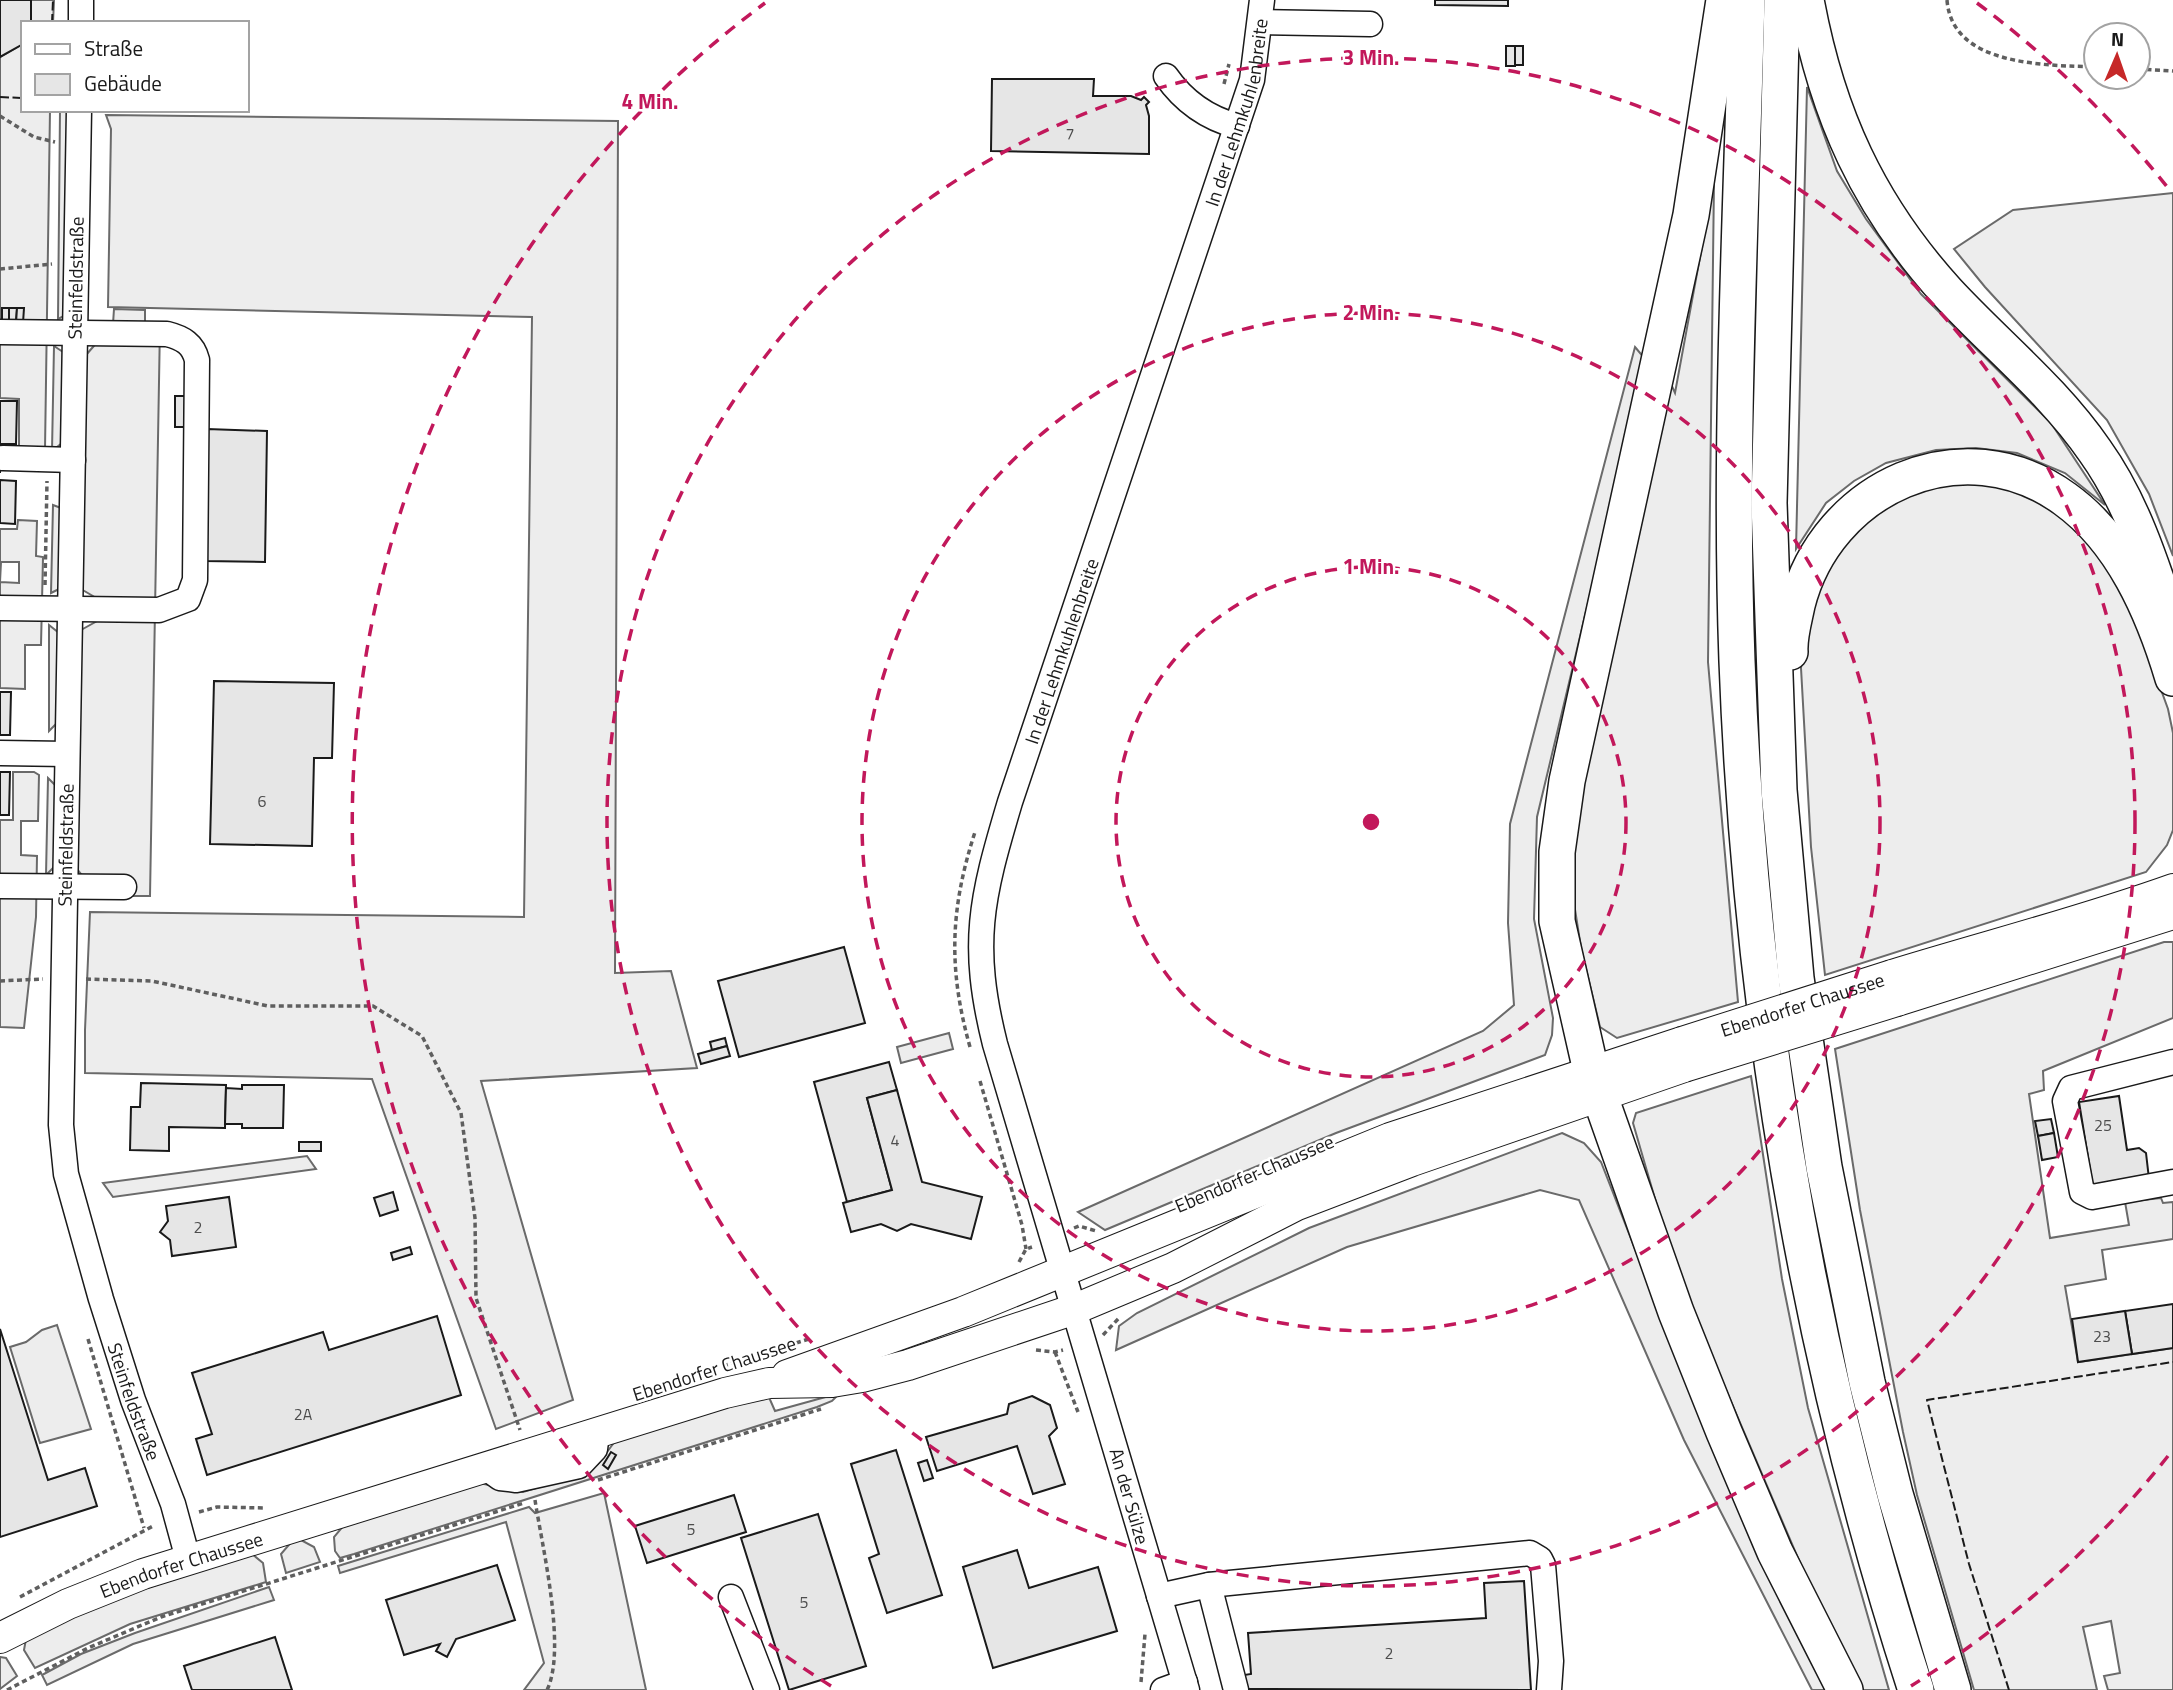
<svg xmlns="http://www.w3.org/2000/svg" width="2173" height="1690" font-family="'Titillium Web',sans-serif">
  <rect width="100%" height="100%" fill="#fff"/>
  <!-- built -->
  <g fill="#ededed" stroke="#6a6a6a" stroke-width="2" fill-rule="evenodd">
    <path d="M31 0H54L53 23H31Z"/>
    <path d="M23 44V110H50L45 449H19V399L0 398V57Z"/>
    <path d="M1807 87 1837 171 1866 219 1921 294 2051 423 2105 505 2065 473 2017 453 1976 448 1936 450 1886 463 1854 481 1826 503 1796 549Z"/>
    <path d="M60 110H69L66 315 58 319Z"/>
    <path d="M106 115 618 121 615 973 671 971 697 1068 481 1081 573 1400 496 1429 372 1079 85 1073V1030L90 912 524 917 532 317 108 307 111 129Z"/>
    <path d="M1714 181 1708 662 1738 1002 1617 1038 1600 1027 1581 948 1574 903 1575 843 1583 783 1667 375 1675 393Z"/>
    <path d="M2173 193V556L2149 494 2107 420 1985 287 1954 249 2013 210Z"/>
    <path d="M114 309 145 310V325H160L150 896H99L76 868 81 630 99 620 98 599 81 589 86 355 113 324Z"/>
    <path d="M54 346 63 352 62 443 52 451Z"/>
    <path d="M1635 347 1646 360 1537 817 1534 919 1553 1018 1552 1035 1545 1055 1336 1133 1105 1230 1078 1212 1483 1031 1514 1005 1508 923 1510 824Z"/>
    <path d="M1994 481 2066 513 2123 585 2168 709 2173 733V830L2167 845 2146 872 1825 975 1811 847 1801 668 1807 613 1821 574 1868 512 1920 486Z"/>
    <path d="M53 505 61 508 59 589 51 593Z"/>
    <path d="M18 520 37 521 36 556 43 557 41 645H25V689L0 688V529H17ZM1 562H19V583L0 582Z"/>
    <path d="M49 625 59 633 57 718 56 724 49 731Z"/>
    <path d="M13 772H34L39 775 38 821H21V855L37 856 36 917 24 1028 0 1027V820H13Z"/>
    <path d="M48 778 56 786 54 867 46 875Z"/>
    <path d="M2164 942H2173V1018L2043 1071 2044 1090 2029 1094 2050 1238 2129 1225 2125 1202 2161 1198 2163 1203 2173 1202V1239L2102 1250 2106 1279 2065 1286 2078 1362 2173 1348V1690H2108L2104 1676 2120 1673 2111 1621 2083 1627 2097 1690H1974L1917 1495 1903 1432 1860 1210 1835 1049Z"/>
    <path d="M949 1033 953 1049 901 1063 897 1047Z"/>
    <path d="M1751 1076 1782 1279 1808 1408 1889 1690H1860L1807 1579 1702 1334 1662 1223 1633 1123 1636 1113Z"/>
    <path d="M1562 1133 1584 1143 1601 1162 1718 1461 1827 1690H1812L1684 1440 1579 1200 1540 1190 1347 1247 1116 1350 1119 1326 1137 1313 1309 1228Z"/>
    <path d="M307 1156 316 1169 113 1197 103 1183Z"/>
    <path d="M57 1325 91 1429 40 1443 10 1347 26 1342 42 1330Z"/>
    <path d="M840 1393 832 1401 817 1407 354 1554 340 1558 335 1551 334 1537 344 1525 479 1483 523 1492 576 1476 598 1464 616 1440 768 1395 775 1411Z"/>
    <path d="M604 1493 646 1690H524L544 1663 506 1522 340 1573 338 1566 529 1507 535 1513Z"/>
    <path d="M293 1540H301L314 1547 320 1562 286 1573 281 1554Z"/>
    <path d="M252 1554 263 1563 266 1582 130 1624 35 1668 24 1650 26 1639 65 1620 128 1594Z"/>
    <path d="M269 1587 274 1600 133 1644 47 1685 42 1675 81 1654 135 1633Z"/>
    <path d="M0 1657 6 1658 17 1676 0 1689Z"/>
  </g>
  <!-- building -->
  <g fill="#e6e6e6" stroke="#1a1a1a" stroke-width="2">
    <path d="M0 0H31V23H23V44L0 57Z"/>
    <path d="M1435 0H1508V6L1435 5Z"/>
    <rect x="1506" y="46" width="9" height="20"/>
    <rect x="1515" y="46" width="8" height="19"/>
    <path d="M992 79H1094L1093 96H1131L1141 100 1144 97 1149 102 1146 105 1149 116V154L991 151Z"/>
    <rect x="2" y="308" width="7" height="15"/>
    <path d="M9 308H17L16 323H9Z"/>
    <path d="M17 308H24L23 323H16Z"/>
    <path d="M175 396H185L184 427H175Z"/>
    <path d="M0 401H17L16 444H1L0 473Z"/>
    <path d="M207 429 267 431 265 562 204 561Z"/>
    <path d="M0 480 16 481 15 524 0 523Z"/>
    <path d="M214 681 334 683 332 758H314L312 846 210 844Z"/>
    <path d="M0 692H11L10 735H0Z"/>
    <path d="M0 772H10L9 815H0Z"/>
    <path d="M844 947 865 1023 739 1057 718 981Z"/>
    <path d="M725 1038 727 1046 712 1050 710 1042Z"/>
    <path d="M727 1046 730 1056 701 1064 698 1054Z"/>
    <path d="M889 1062 897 1090 867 1098 892 1190 847 1202 814 1082Z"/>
    <path d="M141 1083 226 1085 225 1128 169 1127V1151L130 1150 131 1107H140Z"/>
    <path d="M242 1085H284L283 1128H242V1124H225L226 1088 242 1089Z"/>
    <path d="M897 1090 922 1182 982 1197 971 1239 911 1224 897 1231 881 1224 851 1232 843 1203 892 1190 867 1098Z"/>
    <path d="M2119 1096 2127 1150 2139 1148 2146 1153 2149 1179 2093 1188 2079 1102Z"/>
    <path d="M2051 1119 2054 1133 2038 1136 2035 1121Z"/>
    <path d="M2054 1133 2058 1157 2042 1160 2038 1136Z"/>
    <rect x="299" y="1142" width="22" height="9"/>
    <path d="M393 1192 398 1210 380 1216 374 1198Z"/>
    <path d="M229 1197 236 1247 172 1256 170 1240 160 1232 168 1221 166 1206Z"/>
    <path d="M410 1247 412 1254 393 1260 391 1253Z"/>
    <path d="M2173 1304V1348L2132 1354 2125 1311Z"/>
    <path d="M2125 1311 2132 1354 2078 1362 2072 1319Z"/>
    <path d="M437 1316 461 1395 207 1475 196 1439 212 1434 192 1373 323 1332 329 1350Z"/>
    <path d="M0 1329 48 1480 85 1468 97 1506 0 1537Z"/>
    <path d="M1032 1396 1050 1405 1057 1428 1049 1436 1065 1484 1033 1494 1017 1446 937 1471 926 1437 1007 1414 1009 1404Z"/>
    <path d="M896 1450 942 1595 887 1613 869 1558 879 1554 851 1464Z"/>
    <path d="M611 1452 616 1455 608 1469 603 1465Z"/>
    <path d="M927 1460 933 1478 924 1481 918 1463Z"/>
    <path d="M734 1495 746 1532 647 1563 635 1526Z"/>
    <path d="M818 1514 866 1666 789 1690 741 1538Z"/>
    <path d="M1017 1550 1029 1588 1098 1567 1117 1631 993 1668 963 1567Z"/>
    <path d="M497 1565 515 1620 456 1639 447 1657 436 1651 440 1644 404 1655 386 1600Z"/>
    <path d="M1524 1581 1531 1690 1244 1689V1675L1251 1674 1248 1633 1486 1618 1484 1583Z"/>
    <path d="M275 1637 292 1690H192L184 1666Z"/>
  </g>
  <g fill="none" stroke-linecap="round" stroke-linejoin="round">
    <!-- minor casing -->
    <g stroke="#1a1a1a" stroke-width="27">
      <g id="minor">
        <path d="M1261 22 1370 24"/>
        <path d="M81 23V0"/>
        <path d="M1166 76C1184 102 1207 118 1237 126"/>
        <path id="s1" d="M79 110 61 1125 66 1174 101 1299 133 1400 173 1504 188 1559"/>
        <path d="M0 332 167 334C183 338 193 344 197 360L195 580 188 599 159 610 0 608"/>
        <path d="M3 458 73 460"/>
        <path d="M0 753 67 754"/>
        <path d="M0 886 124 887"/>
        <path d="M2173 1062 2071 1088 2065 1101 2082 1192 2092 1197 2173 1182"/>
        <path d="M486 1468 500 1478 516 1480 579 1466 595 1449 597 1433"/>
        <path d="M1209 1585 1236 1690"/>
        <path d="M1159 1596 1209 1585 1530 1553 1540 1559 1543 1565 1551 1661 1549 1690"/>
        <path d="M731 1597 767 1690"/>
        <path d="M1163 1690 1185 1682"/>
        <path id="s2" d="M1187 1690 995 1044C970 944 981 899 1010 802L1252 80 1262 0"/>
      </g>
    </g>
    <!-- major casing -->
    <g stroke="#1a1a1a" stroke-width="32">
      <g id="major">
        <path d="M1892 975C1986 946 2081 922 2173 889"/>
        <path d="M1897 1001 2173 914"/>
        <path d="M787 1375 963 1312 1390 1138 1682 1042"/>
        <path id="s3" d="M0 1638 68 1604 143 1574 725 1393 769 1383 832 1382 862 1377 908 1365 1075 1309 1173 1268 1297 1205 1412 1161 1684 1067"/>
      </g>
    </g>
    <!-- highway casing -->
    <g stroke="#1a1a1a" stroke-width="38">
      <g id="highway">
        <path d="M1724 0 1691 215 1567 781 1557 852V921L1591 1071 1676 1312 1724 1432 1775 1552 1845 1690"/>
        <path d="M1747 0C1741 220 1729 441 1737 661 1750 1010 1808 1358 1916 1690"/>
        <path d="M1782 0 1769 503 1779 790 1796 978 1824 1167 1867 1382 1895 1494 1953 1690"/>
        <path d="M1806 0C1827 114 1868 205 1947 292 1997 346 2053 390 2095 451 2133 504 2153 569 2173 630"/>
        <path d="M1790 652C1789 637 1794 620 1797 605 1826 488 1962 424 2065 499 2122 540 2153 611 2173 678"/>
      </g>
    </g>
    <!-- path -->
    <g stroke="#5f5f5f" stroke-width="3.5" stroke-dasharray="5 3.5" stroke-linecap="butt">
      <path d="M1947 0C1952 67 2047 65 2096 67"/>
      <path d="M2138 69 2173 71"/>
      <path d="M1224 84 1229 64"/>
      <path d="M0 116 34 137 55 142"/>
      <path d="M0 269 52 264"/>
      <path d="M45 585 47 481"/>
      <path d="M86 979 152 981 268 1006H373L422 1036 461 1113 475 1218 476 1298 520 1430"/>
      <path d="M0 981 43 979"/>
      <path d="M970 1047C948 969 950 909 975 832"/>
      <path d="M980 1081 1022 1225 1026 1249"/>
      <path d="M1074 1228 1079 1226 1096 1231"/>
      <path d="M1019 1262 1026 1249 1032 1247"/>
      <path d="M1103 1335 1119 1318"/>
      <path d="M88 1339 144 1528"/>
      <path d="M1036 1350 1055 1352 1063 1350"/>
      <path d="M1055 1352 1078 1412"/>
      <path d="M723 1366 812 1338"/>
      <path d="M598 1480 821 1409"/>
      <path d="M535 1500C542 1546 567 1649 547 1690"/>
      <path d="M199 1512 217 1507 264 1508"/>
      <path d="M20 1597 155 1525"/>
      <path d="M1141 1682 1145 1634"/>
      <path d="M7 1690 88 1648 161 1617 524 1503"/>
    </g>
    <!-- minor -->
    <use href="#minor" stroke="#fff" stroke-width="24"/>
    <!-- major -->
    <use href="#major" stroke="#fff" stroke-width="30"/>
    <!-- highway -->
    <use href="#highway" stroke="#fff" stroke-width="35"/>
    <!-- major-bridge casing -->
    <g stroke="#1a1a1a" stroke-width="32" stroke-linecap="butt">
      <g id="major-bridge">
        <path id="s4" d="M1682 1042 1892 975"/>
        <path d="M1684 1067 1897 1001"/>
      </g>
    </g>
    <!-- major-bridge -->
    <use href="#major-bridge" stroke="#fff" stroke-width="30"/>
    <!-- fence -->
    <g stroke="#1a1a1a" stroke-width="2" stroke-dasharray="9 3.5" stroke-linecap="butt">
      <path d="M52 23 53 0"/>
      <path d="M0 97 23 98"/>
      <path d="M2009 1690 1969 1564 1927 1400 2173 1362"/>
    </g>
  </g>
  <!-- distance rings -->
  <g fill="none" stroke="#c2185b" stroke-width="3.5" stroke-dasharray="12 9">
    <circle cx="1371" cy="822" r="255"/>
    <circle cx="1371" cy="822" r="509"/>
    <circle cx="1371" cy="822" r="764"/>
    <path d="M2168 1456A1019 1019 0 0 1 1911 1686M831 1686A1019 1019 0 0 1 765 3M1977 3A1019 1019 0 0 1 2168 188"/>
  </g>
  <g text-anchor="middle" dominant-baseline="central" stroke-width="5" stroke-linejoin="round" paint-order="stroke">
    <!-- number labels -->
    <g font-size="16" fill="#4d4d4d">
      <text x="1070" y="133">7</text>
      <text x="262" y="801">6</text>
      <text x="2103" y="1125">25</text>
      <text x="895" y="1140">4</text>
      <text x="198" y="1227">2</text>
      <text x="2102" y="1336">23</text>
      <text x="303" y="1414">2A</text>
      <text x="691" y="1529">5</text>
      <text x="804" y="1602">5</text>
      <text x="1389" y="1653">2</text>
    </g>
    <!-- street labels -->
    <g font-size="19" fill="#1a1a1a" stroke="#fff">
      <text stroke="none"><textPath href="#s2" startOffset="1647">In der Lehmkuhlenbreite</textPath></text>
      <text transform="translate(75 278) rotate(-89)">Steinfeldstraße</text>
      <text stroke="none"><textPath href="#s2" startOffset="1080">In der Lehmkuhlenbreite</textPath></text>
      <text transform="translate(65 845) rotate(-89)">Steinfeldstraße</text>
      <text stroke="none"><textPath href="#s4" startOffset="126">Ebendorfer Chaussee</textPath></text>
      <text transform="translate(1254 1173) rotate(-23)">Ebendorfer Chaussee</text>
      <text transform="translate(714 1368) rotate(-18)">Ebendorfer Chaussee</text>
      <text stroke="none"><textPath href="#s1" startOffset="1302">Steinfeldstraße</textPath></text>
      <text transform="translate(1130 1496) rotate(74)">An der Sülze</text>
      <text stroke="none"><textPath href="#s3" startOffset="196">Ebendorfer Chaussee</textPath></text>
    </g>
  </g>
  <circle cx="1371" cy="822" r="10" fill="#c2185b" stroke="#fff" stroke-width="3.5"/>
  <g font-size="21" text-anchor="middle" font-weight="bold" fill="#c2185b" stroke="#fff" stroke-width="5" stroke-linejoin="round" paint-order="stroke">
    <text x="1371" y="65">3 Min.</text>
    <text x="650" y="109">4 Min.</text>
    <text x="1371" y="320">2 Min.</text>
    <text x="1371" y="574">1 Min.</text>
  </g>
  <!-- legend -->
  <rect x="21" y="21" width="228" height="91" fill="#ffffff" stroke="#a3a3a3" stroke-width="2"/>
  <rect x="35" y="44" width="35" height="10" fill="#ffffff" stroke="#a3a3a3" stroke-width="2"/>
  <text x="84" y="56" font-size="21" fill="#1a1a1a">Straße</text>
  <rect x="35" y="74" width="35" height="21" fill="#e6e6e6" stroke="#a3a3a3" stroke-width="2"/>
  <text x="84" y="91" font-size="21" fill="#1a1a1a">Gebäude</text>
  <!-- north arrow -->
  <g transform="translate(2117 56) rotate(2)"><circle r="33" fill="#ffffff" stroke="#a3a3a3" stroke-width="2"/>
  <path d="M0-5L12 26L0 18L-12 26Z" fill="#c62828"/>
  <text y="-10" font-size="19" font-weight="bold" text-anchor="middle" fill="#1a1a1a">N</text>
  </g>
</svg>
